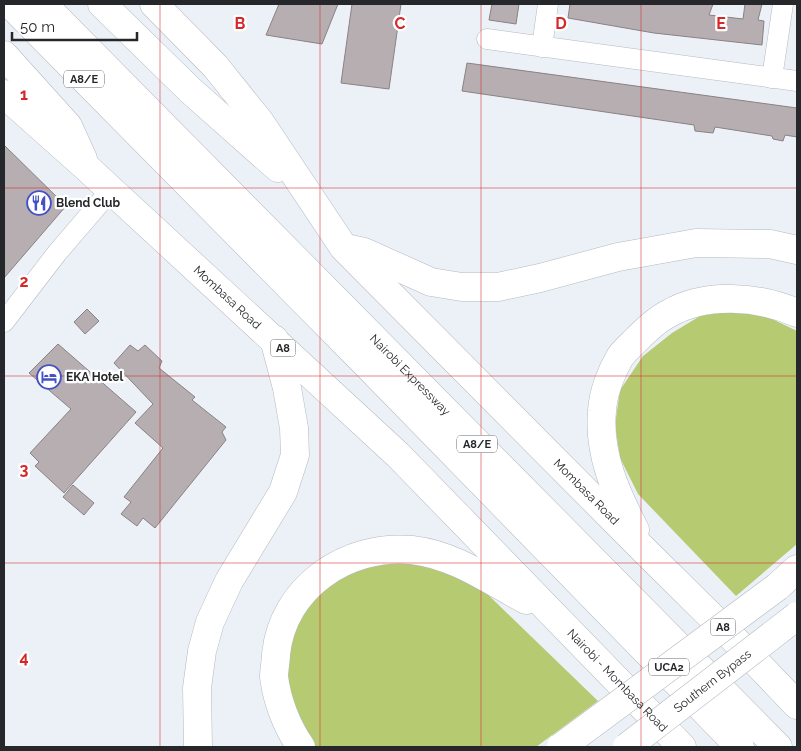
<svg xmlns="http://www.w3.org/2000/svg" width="801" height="751" font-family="Raleway,sans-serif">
  <rect width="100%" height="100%" fill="#ecf1f8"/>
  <!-- green -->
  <g fill="#b6ca72">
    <path d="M732 311 766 316 797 331V544L736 596 638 494 620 458 615 425 620 390 643 356 672 333 700 316Z"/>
    <path d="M399 560 439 569 477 584 598 701 536 747H312L303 737 285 676 288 642 308 603 335 579 357 568Z"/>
  </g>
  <!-- building -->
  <g fill="#b7aeb1" stroke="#8a8184">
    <path d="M279 4H338L322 44 266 35Z"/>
    <path d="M352 4H401L389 89 341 83Z"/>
    <path d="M492 4H519L516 24 489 20Z"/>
    <path d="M570 4H713L709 15 743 19 745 4H762L758 20 764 21 762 45 654 33 568 18Z"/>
    <path d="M467 63 797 108V137L785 135 783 141 773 139 772 136 715 127 713 133 695 131 694 125 462 91Z"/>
    <path d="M4 145 66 206 4 278Z"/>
    <path d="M87 309 99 321 85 334 74 322Z"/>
    <path d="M58 344 136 412 64 493 35 466 39 462 30 453 71 409 29 373Z"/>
    <path d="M130 345 138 351 145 345 162 361 159 368 195 397 192 400 226 427 222 432 226 440 155 528 143 518 137 526 121 514 131 502 124 497 163 448 135 423 153 404 114 363Z"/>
    <path d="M73 485 94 503 84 515 63 497Z"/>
  </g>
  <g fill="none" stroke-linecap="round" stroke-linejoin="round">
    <!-- minor casing -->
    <g stroke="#b4b9c0" stroke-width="21">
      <g id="minor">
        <path d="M487 39 797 81"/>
        <path d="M542 47 548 4"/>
        <path d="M772 78 783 4"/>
        <path d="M4 322 57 253 111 190"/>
      </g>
    </g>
    <!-- highway casing -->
    <g stroke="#b4b9c0" stroke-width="29">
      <g id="highway">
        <path d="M10 4 366 364 740 747"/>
        <path id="s1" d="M43 4 778 747"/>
        <path d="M102 4 190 90 278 168"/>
        <path id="s2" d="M154 4 215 66 260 122 344 248 646 552 731 636 797 705"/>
        <path d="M4 55 68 126 83 159"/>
        <path id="s3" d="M4 94 86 167 398 455 682 747"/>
        <path d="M350 249 364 252 431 282 462 287H498L540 278 618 257 696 243 770 244 797 250"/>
        <path d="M635 530C616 493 598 454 602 411 603 393 611 372 620 357 624 351 631 345 636 340 645 331 656 320 668 314 706 292 758 296 797 313"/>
        <path d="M777 587 797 569"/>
        <path d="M198 747 197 688 202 651 210 622 229 581 283 492 295 455 294 428 287 388 274 339"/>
        <path d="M301 747C287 727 277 701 274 677 274 669 276 661 276 654 283 587 347 544 412 550 455 555 489 580 526 600"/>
      </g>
    </g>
    <!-- minor -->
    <use href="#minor" stroke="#fff" stroke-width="20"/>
    <!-- highway -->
    <use href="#highway" stroke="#fff" stroke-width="28"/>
    <!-- highway-bridge casing -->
    <g stroke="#b4b9c0" stroke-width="29" stroke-linecap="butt">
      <g id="highway-bridge">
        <path d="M561 747 777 587"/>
        <path id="s4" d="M627 747 797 616"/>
      </g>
    </g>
    <!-- highway-bridge -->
    <use href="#highway-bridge" stroke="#fff" stroke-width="28"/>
  </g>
  <!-- grid -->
  <path fill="none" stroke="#d62828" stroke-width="1" stroke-opacity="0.55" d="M160 4V747M320 4V747M481 4V747M641 4V747M4 188H797M4 376H797M4 563H797"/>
  <!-- icons -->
  <defs>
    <g id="restaurant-ring" transform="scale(1.25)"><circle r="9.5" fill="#fff" stroke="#4450c5" stroke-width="1.5"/><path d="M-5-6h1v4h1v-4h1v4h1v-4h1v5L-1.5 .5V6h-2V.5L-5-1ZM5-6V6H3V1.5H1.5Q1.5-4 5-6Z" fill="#4450c5"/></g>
    <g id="hotel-ring" transform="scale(1.25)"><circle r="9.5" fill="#fff" stroke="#4450c5" stroke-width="1.5"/><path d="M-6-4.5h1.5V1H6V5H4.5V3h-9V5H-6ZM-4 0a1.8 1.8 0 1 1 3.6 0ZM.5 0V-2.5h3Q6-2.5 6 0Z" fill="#4450c5"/></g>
  </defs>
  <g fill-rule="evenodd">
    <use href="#restaurant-ring" x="39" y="203"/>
    <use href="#hotel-ring" x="49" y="377"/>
  </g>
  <g text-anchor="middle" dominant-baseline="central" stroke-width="4.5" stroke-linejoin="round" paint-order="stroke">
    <!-- shield labels -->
    <g fill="#fff" stroke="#66686a" stroke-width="1">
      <rect x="64" y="70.5" width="40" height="17" rx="4"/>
      <rect x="270.5" y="339.5" width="25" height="17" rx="4"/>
      <rect x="457" y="435.5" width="40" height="17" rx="4"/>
      <rect x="710.5" y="618.5" width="25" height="17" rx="4"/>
      <rect x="649" y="658.5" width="40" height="17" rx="4"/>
    </g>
    <g font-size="11" font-weight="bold" fill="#25272a">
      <text x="84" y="79">A8/E</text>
      <text x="283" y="348">A8</text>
      <text x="477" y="444">A8/E</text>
      <text x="723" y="627">A8</text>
      <text x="669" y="667">UCA2</text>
    </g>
    <!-- poi labels -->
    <g font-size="12" font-weight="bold" fill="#25272a" stroke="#fff" text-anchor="start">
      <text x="56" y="203">Blend Club</text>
      <text x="66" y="377">EKA Hotel</text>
    </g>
    <!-- street labels -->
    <g font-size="12" fill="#25272a" stroke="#fff">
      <text stroke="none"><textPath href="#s3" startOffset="302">Mombasa Road</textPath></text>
      <text stroke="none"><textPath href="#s1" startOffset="522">Nairobi Expressway</textPath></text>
      <text stroke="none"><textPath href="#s2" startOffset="654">Mombasa Road</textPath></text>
      <text stroke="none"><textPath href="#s3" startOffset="849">Nairobi - Mombasa Road</textPath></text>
      <text stroke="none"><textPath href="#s4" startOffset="108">Southern Bypass</textPath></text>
    </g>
  </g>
  <g font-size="16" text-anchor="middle" font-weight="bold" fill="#d62828" stroke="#fff" stroke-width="4.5" stroke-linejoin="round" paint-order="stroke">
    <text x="240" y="29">B</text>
    <text x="400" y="29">C</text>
    <text x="561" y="29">D</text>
    <text x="721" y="29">E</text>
    <text x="24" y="100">1</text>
    <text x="24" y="287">2</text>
    <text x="24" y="475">3</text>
    <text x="24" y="663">4</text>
  </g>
  <!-- border -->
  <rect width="801" height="751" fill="none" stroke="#25272a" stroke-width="10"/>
  <!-- scale -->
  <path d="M12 32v8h125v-8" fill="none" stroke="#25272a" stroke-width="2.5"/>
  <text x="20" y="32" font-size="15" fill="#25272a" stroke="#ffffff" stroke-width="4" paint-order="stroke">50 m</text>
</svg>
